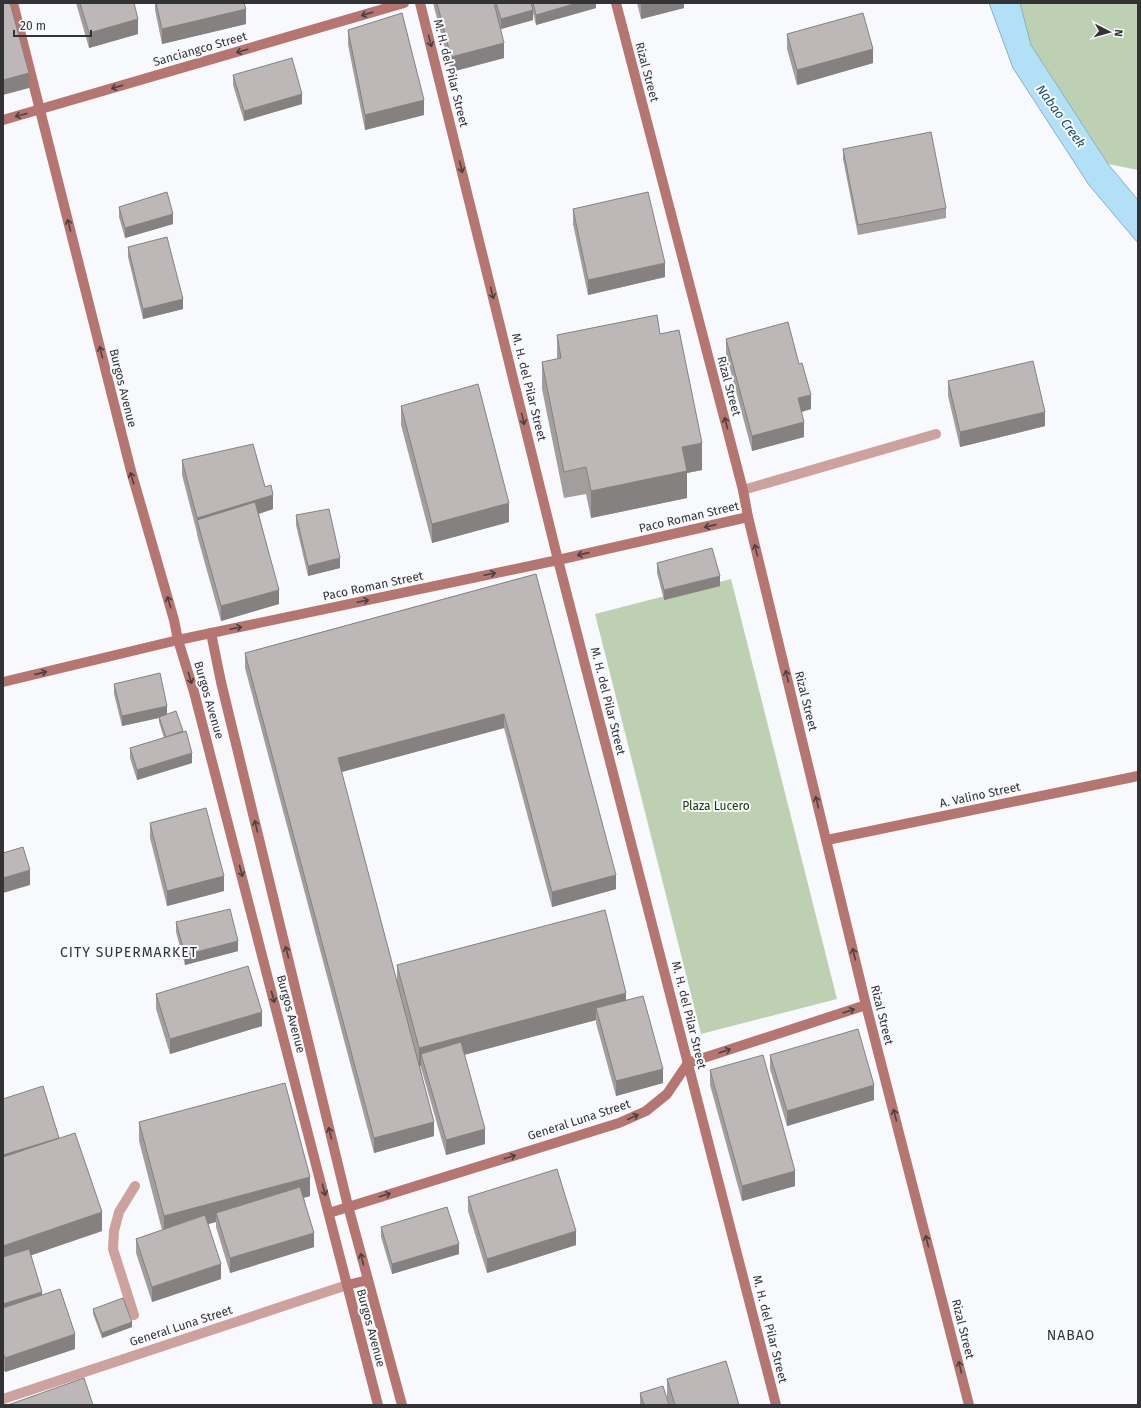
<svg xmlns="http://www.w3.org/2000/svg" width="1141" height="1408" font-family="'Fira Sans',sans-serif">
  <rect width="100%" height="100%" fill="#f7f9fd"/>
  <!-- green -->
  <g fill="#bdd1b2">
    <path d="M1020 3H1138V170L1108 164 1031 45Z"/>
    <path d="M731 579 837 999 701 1034 595 614Z"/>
  </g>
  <!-- water -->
  <path fill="#b2e1f7" stroke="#8cadbd" d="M989 3H1020L1031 45 1108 164 1138 200V243L1089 185 1013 68Z"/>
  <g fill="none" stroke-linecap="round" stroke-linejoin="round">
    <!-- lane -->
    <g stroke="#cda19d" stroke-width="10">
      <path d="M743 490 936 434"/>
      <path d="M134 1315 113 1249 114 1231 119 1212 135 1186"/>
    </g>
    <!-- street -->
    <path stroke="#cda19d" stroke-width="10" d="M3 1399 347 1285"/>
    <!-- secondary -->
    <g stroke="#b57671" stroke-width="10">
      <path d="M13 3 131 471 174 620 178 640 194 692 378 1405"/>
      <path d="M420 3 558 560 776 1405"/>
      <path d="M616 3 743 490 748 517 866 1005 969 1405"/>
      <path d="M3 120 404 3"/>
      <path d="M211 633 221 682 348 1206 402 1405"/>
      <path d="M3 682 178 640 558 560 748 517"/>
      <path d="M827 840 1138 776"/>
      <path d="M329 1213 619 1123 646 1111 667 1094 688 1063 866 1005"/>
      <path d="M347 1285 368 1280"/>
    </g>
  </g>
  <!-- wall -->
  <g fill="#a39e9d">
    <path d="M76 3H134L138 34 89 48Z"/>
    <path d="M155 3H244L246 24 162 44 155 10Z"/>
    <path d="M433 3H596V8L536 25 533 13V20L501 29 504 58 451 72Z"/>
    <path d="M637 3H684V8L641 19Z"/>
    <path d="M348 30 424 115 365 130 348 45Z"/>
    <path d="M787 34 873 63 797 85 787 49Z"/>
    <path d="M233 75 302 104 244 121 233 85Z"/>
    <path d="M843 149 946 208V218L858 235 843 159Z"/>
    <path d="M119 207 173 224 125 238 119 217Z"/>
    <path d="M573 209 665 277 588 295 573 224Z"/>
    <path d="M128 247 183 309 143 319 128 257Z"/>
    <path d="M660 334 702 470 687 473V498L591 518 586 494 564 498 542 389V362L557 359V335Z"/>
    <path d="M726 339 811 409 801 412 804 437 752 451 726 354Z"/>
    <path d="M948 381 1045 426 960 447 948 396Z"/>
    <path d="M401 406 509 522 432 543 401 425Z"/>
    <path d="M182 460 265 487 273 509 259 514 279 604 221 621 197 535V533L182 475Z"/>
    <path d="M296 515 340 568 308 576 296 525Z"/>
    <path d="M657 563 720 586 664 600 657 573Z"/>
    <path d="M536 574 616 889 552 907 504 728 341 772 397 982V965L626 1000 663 1083 616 1096 596 1023V1020L464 1055 485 1144 446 1155 421 1068V1066H420L434 1136 374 1153 245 668V653Z"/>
    <path d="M114 684 167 714 183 732 192 763 137 780 130 758V748L164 738 159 722V718L122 726 114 694Z"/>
    <path d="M150 823 224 891 167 906 150 838Z"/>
    <path d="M176 922 238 951 185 965 176 932Z"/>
    <path d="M156 994 262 1026 170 1054 156 1009Z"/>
    <path d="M770 1055 874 1100 787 1126 770 1069Z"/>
    <path d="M710 1070 795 1186 742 1201 710 1085Z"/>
    <path d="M3 1099 59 1138 102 1231 31 1255 42 1295 75 1349 5 1372 3 1368Z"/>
    <path d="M139 1122 310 1196 304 1198 314 1247 230 1273 216 1227V1222L208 1224 221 1279 152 1302 136 1253V1239L162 1230 139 1141Z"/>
    <path d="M468 1197 576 1245 487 1273 468 1211Z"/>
    <path d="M381 1227 459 1254 392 1274 381 1237Z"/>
    <path d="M93 1309 132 1327 102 1338 93 1314Z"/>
    <path d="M667 1379 739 1405H669L667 1398Z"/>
    <path d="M640 1393 669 1405H640Z"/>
  </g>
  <!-- shaded-wall -->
  <g fill="#848180">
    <path d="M577 3H596V8L536 25V15Z"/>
    <path d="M647 3H684V8L641 19V4Z"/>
    <path d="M246 9V24L162 44V29Z"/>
    <path d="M533 10V20L501 29V19Z"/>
    <path d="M138 19V34L89 48V33Z"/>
    <path d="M504 43V58L451 72V57Z"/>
    <path d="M873 49V63L797 85V70Z"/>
    <path d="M29 73V88L3 95V80Z"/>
    <path d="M302 94V104L244 121V111Z"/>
    <path d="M424 100V115L365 130V115Z"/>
    <path d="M173 214V224L125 238V228Z"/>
    <path d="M665 263V277L588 295V280Z"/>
    <path d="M183 299V309L143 319V309Z"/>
    <path d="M811 395V409L798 413V398Z"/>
    <path d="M1045 412V426L960 447V432Z"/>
    <path d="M804 422V437L752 451V436Z"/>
    <path d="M702 443V470L687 473V498L591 518V491L682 447Z"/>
    <path d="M273 495V509L200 532 197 520V533V518Z"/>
    <path d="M509 503V522L432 543V524Z"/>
    <path d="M340 558V568L308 576V566Z"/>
    <path d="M720 576V586L664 600V590Z"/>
    <path d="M279 590V604L221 621V606Z"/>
    <path d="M167 706V716L122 726V716Z"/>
    <path d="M504 714V728L338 773V758Z"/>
    <path d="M183 731V736L166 742V737Z"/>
    <path d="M192 753V763L137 780V770Z"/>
    <path d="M30 870V885L3 893V878Z"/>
    <path d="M616 875V889L552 907V892Z"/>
    <path d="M224 876V891L167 906V891Z"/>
    <path d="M238 941V951L185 965V955Z"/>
    <path d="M626 993V1012L596 1008V1020L425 1065 421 1054V1066L419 1067V1048Z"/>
    <path d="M262 1012V1026L170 1054V1039Z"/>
    <path d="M663 1069V1083L616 1096V1081Z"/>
    <path d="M874 1085V1100L787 1126V1111Z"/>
    <path d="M434 1122V1136L374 1153V1138Z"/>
    <path d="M485 1129V1144L446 1155V1140Z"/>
    <path d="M59 1138 3 1170V1155Z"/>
    <path d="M795 1171V1186L742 1201V1186Z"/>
    <path d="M310 1177V1196L218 1221 216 1213V1222L164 1236V1216Z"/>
    <path d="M102 1212V1231L3 1265V1246Z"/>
    <path d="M576 1231V1245L487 1273V1259Z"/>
    <path d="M314 1233V1247L230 1273V1258Z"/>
    <path d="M459 1244V1254L392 1274V1264Z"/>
    <path d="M221 1264V1279L152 1302V1287Z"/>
    <path d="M42 1292V1307L3 1318V1304Z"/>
    <path d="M132 1322V1327L102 1338V1333Z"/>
    <path d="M75 1334V1349L5 1372V1358Z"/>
  </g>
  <!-- building -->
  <g fill="#bdb8b7" stroke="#848180">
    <path d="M3 3H10L29 73 3 80Z"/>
    <path d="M80 3H134L138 19 89 33Z"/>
    <path d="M156 3H244L246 9 162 29Z"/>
    <path d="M437 3H494L504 43 451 57Z"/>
    <path d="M496 3H531L533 10 501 19Z"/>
    <path d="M533 3H577L536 15Z"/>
    <path d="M402 13 424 100 365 115 348 30Z"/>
    <path d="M863 13 873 49 797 70 787 34Z"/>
    <path d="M292 58 302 94 244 111 233 75Z"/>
    <path d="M931 132 946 208 858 225 843 149Z"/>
    <path d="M167 192 173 214 125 228 119 207Z"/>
    <path d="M648 192 665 263 588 280 573 209Z"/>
    <path d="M167 237 183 299 143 309 128 247Z"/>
    <path d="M657 315 660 334 679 330 702 443 682 447 687 471 591 491 586 467 564 472 542 362 561 358 557 335Z"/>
    <path d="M788 322 799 364 802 363 811 395 798 398 804 422 752 436 726 339Z"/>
    <path d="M1033 361 1045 412 960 432 948 381Z"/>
    <path d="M478 384 509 503 432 524 401 406Z"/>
    <path d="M253 444 265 487 271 485 273 495 197 518 182 460Z"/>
    <path d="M255 502 279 590 221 606 197 520Z"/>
    <path d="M329 509 340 558 308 566 296 515Z"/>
    <path d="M712 548 720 576 664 590 657 563Z"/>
    <path d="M536 574 616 875 552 892 504 714 338 758 434 1122 374 1138 245 653Z"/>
    <path d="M160 673 167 706 122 716 114 684Z"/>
    <path d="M176 711 183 731 166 737 159 717Z"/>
    <path d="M186 731 192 753 137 770 130 748Z"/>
    <path d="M206 808 224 876 167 891 150 823Z"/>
    <path d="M23 847 30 870 3 878V853Z"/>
    <path d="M230 909 238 941 185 955 176 922Z"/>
    <path d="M605 910 626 993 419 1048 397 965Z"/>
    <path d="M248 966 262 1012 170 1039 156 994Z"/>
    <path d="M643 996 663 1069 616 1081 596 1008Z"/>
    <path d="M858 1029 874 1085 787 1111 770 1055Z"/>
    <path d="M461 1042 485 1129 446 1140 421 1054Z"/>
    <path d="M763 1055 795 1171 742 1186 710 1070Z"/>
    <path d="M285 1083 310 1177 164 1216 139 1122Z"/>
    <path d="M43 1086 59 1138 3 1155V1099Z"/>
    <path d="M75 1133 102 1212 3 1246V1157Z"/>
    <path d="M557 1169 576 1231 487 1259 468 1197Z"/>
    <path d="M300 1187 314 1233 230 1258 216 1213Z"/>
    <path d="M447 1207 459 1244 392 1264 381 1227Z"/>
    <path d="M205 1215 221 1264 152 1287 136 1239Z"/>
    <path d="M29 1249 42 1292 3 1304V1257Z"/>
    <path d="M60 1289 75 1334 5 1358 3 1353V1308Z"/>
    <path d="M123 1298 132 1322 102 1333 93 1309Z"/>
    <path d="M726 1361 739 1405H675L667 1379Z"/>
    <path d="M84 1378 93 1405H8Z"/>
    <path d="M663 1386 669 1405H644L640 1393Z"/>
  </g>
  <!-- one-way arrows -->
  <defs><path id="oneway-shaft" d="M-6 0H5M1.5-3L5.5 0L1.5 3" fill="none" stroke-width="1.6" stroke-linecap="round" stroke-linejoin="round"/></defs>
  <g stroke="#4d4041">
    <use href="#oneway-shaft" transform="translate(367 14) rotate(164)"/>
    <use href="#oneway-shaft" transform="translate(430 41) rotate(76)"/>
    <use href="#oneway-shaft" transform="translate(242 51) rotate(164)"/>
    <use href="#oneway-shaft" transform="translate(117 87) rotate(164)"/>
    <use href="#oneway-shaft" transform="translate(21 115) rotate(165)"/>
    <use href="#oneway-shaft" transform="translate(461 167) rotate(76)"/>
    <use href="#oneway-shaft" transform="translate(69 225) rotate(-104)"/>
    <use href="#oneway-shaft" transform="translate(492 293) rotate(76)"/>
    <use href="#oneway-shaft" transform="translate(101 352) rotate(-104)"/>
    <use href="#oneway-shaft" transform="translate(523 419) rotate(76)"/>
    <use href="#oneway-shaft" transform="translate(726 423) rotate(-105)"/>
    <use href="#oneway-shaft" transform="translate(132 478) rotate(-106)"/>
    <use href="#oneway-shaft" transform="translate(710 526) rotate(167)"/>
    <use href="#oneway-shaft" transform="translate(756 550) rotate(-104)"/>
    <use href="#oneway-shaft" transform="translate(583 554) rotate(167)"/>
    <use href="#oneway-shaft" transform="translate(490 574) rotate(-12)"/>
    <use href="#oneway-shaft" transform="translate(363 601) rotate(-12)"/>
    <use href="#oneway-shaft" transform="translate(169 602) rotate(-106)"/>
    <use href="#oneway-shaft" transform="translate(236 628) rotate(-12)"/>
    <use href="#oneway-shaft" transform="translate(41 673) rotate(-13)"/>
    <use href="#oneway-shaft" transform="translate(787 676) rotate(-104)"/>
    <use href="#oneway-shaft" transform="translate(190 678) rotate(73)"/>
    <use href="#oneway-shaft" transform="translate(817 802) rotate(-104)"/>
    <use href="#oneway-shaft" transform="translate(256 826) rotate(-104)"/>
    <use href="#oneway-shaft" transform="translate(241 871) rotate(75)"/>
    <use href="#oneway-shaft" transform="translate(287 952) rotate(-104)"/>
    <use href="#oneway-shaft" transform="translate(854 954) rotate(-104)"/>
    <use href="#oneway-shaft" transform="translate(273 997) rotate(75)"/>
    <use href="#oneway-shaft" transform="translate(849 1011) rotate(-18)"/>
    <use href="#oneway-shaft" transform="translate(725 1051) rotate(-18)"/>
    <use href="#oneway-shaft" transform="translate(895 1115) rotate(-104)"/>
    <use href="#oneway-shaft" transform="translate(633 1117) rotate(-25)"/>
    <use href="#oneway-shaft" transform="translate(330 1133) rotate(-104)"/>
    <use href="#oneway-shaft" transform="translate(510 1157) rotate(-17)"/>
    <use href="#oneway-shaft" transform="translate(324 1190) rotate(75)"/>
    <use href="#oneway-shaft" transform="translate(385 1195) rotate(-17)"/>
    <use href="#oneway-shaft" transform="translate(927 1241) rotate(-104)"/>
    <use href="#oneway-shaft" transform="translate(362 1259) rotate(-105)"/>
    <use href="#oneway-shaft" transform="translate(960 1367) rotate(-104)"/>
  </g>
  <g text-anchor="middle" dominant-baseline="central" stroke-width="4" stroke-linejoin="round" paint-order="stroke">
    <!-- street labels -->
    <g font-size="12" fill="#333335" stroke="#f7f9fd">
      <text transform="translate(200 49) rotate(-16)">Sanciangco Street</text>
      <text transform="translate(647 72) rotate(75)">Rizal Street</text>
      <text transform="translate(451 73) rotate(76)">M. H. del Pilar Street</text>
      <text transform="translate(729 386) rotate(75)">Rizal Street</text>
      <text transform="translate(529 387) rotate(76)">M. H. del Pilar Street</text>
      <text transform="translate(123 388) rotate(76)">Burgos Avenue</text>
      <text transform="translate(689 517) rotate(-13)">Paco Roman Street</text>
      <text transform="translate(373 586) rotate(-12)">Paco Roman Street</text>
      <text transform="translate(209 700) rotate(74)">Burgos Avenue</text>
      <text transform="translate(608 701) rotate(76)">M. H. del Pilar Street</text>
      <text transform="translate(806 701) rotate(76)">Rizal Street</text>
      <text transform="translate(980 795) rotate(-12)">A. Valino Street</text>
      <text transform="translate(291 1014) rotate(75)">Burgos Avenue</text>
      <text transform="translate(689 1015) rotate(76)">M. H. del Pilar Street</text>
      <text transform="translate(882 1015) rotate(76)">Rizal Street</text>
      <text transform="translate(579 1120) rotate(-18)">General Luna Street</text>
      <text transform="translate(181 1326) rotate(-18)">General Luna Street</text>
      <text transform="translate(371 1328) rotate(75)">Burgos Avenue</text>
      <text transform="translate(770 1329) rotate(76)">M. H. del Pilar Street</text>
      <text transform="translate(963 1329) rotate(76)">Rizal Street</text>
    </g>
    <!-- park labels -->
    <g font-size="12" fill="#193700" stroke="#f7f9fd">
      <text x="716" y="806">Plaza Lucero</text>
    </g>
    <!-- water labels -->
    <g font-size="13" font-style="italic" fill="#175369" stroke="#f7f9fd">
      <text transform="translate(1061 116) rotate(54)">Nabao Creek</text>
    </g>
    <!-- quarter labels -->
    <g font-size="14" letter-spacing="1" fill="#333335" stroke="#f7f9fd">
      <text x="129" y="952">CITY SUPERMARKET</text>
      <text x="1071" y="1335">NABAO</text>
    </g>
  </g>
  <!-- border -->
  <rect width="1141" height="1408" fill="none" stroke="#333335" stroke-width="8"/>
  <!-- north arrow -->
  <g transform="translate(1109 32) rotate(96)" stroke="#f7f9fd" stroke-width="3" paint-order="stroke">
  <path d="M0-3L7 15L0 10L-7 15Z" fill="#333335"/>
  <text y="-6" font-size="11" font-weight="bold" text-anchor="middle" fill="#333335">N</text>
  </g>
  <!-- scale -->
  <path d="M14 30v6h77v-6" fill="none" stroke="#333335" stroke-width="2"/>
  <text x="20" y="30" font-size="12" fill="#333335" stroke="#f7f9fd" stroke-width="3" paint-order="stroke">20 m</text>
</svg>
